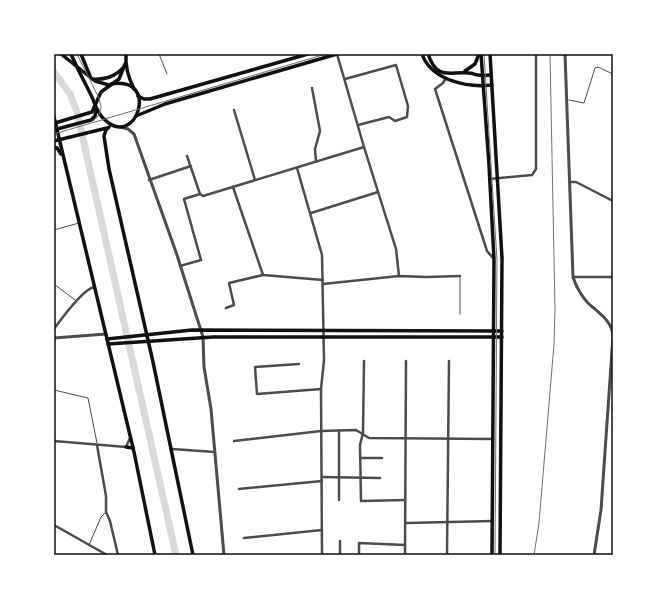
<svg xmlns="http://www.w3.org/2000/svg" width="667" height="609" font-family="'PT Sans',sans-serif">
  <rect width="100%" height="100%" fill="#fff"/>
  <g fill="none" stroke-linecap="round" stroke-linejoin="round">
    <!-- river -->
    <path stroke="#d9d9d9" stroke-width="7" d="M54 72 70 94 77 112 176 555"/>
    <!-- service -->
    <g stroke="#4c4c4c" stroke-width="1">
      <path d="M159 54 167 74"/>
      <path d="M569 100 584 103 595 68 598 67 613 74"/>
      <path d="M54 230 79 223"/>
      <path d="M460 277V314"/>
      <path d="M54 284 75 300"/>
      <path d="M54 390 88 398 97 443"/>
      <path d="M89 545 101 517 106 512"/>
    </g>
    <!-- minor -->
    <g stroke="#4c4c4c" stroke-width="2.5">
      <path d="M337 54 364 147 396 249 399 276"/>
      <path d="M446 78 443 83 435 89 487 251 493 258"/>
      <path d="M345 79 396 65 408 106 407 117 395 121 389 117 358 125"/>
      <path d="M312 88 320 131 315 149 316 161"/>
      <path d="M234 110 255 180"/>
      <path d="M187 156 200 194"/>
      <path d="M297 168 322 255 324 360 321 389 322 555"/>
      <path d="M490 179 532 175 536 169V54"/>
      <path d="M149 180 191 166"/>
      <path d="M570 182H576L613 201"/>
      <path d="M233 187 263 275 323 280"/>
      <path d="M311 213 378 192"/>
      <path d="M180 266 201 260 184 199 200 194 203 196 364 147"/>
      <path d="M573 277H613"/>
      <path d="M323 284 399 276 426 277 460 276"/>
      <path d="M226 308 234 305 229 283 263 275"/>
      <path d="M54 329C62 318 82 290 94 287"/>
      <path d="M613 330V324"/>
      <path d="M364 361 363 433 360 445 361 501 405 500"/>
      <path d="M299 364 255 367 257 394 321 389"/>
      <path d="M339 431V500"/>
      <path d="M54 441 126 447 130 438"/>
      <path d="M234 441 321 431 356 430 369 438 493 439"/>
      <path d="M97 445 106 496V512L110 521 118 555"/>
      <path d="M172 449 215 452"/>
      <path d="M360 458H382"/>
      <path d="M322 477 380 478"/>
      <path d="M239 489 322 481"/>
      <path d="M406 523 493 521"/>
      <path d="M54 525 107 555"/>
      <path d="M244 538 322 530"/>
      <path d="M340 555V541"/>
      <path d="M359 555V543L405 545"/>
      <path d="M405 555 406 361"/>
      <path d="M447 555 449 361"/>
    </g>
    <!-- tertiary -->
    <g stroke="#4c4c4c" stroke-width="3">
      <path d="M565 54 573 277C576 286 580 294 587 302 597 312 612 320 613 336L601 510 594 555"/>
      <path d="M120 127 128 129 134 134 177 255 203 337 204 367 211 409 224 555"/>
      <path d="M54 338 106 334"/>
    </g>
    <!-- secondary -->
    <g stroke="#111" stroke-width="3.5">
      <path d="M61 54 95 81 109 85"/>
      <path d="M71 54C77 68 84 81 91 95 95 103 97 113 104 119 136 151 161 75 111 84"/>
      <path d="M81 54 90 76"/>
      <path d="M126 54C125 67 128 77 134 89"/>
      <path d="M92 79C105 80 114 77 123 68"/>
      <path d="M138 96 144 99H150L308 54"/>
      <path d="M136 116 165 104 337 54"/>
      <path d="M54 117 134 452 155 555"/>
      <path d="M55 123 92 112 101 92 119 79 125 64"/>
      <path d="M109 127 106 130 104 136 109 169 153 362 193 555"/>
      <path d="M57 129 91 120 95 116 96 110"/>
      <path d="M54 141 107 128"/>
      <path d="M54 147 57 148 61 154"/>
      <path d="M107 339 192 330 502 331"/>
      <path d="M108 344 213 337H502"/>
      <path d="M126 447 133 448"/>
    </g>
    <!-- primary -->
    <g stroke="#111" stroke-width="3.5">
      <path d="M422 54C431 80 467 88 492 85"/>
      <path d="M428 54C437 81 450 71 469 73 473 73 475 75 478 75 482 76 487 75 491 75"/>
      <path d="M481 54 489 165 494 259 492 555"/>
      <path d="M490 54 502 258 500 555"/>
      <path d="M465 71 475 64 479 54"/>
    </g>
    <!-- tram -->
    <g stroke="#707070" stroke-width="1">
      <path d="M77 54 99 98 101 107 99 115 93 121"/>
      <path d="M484 54 497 260 495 555"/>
      <path d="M54 134 326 54"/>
    </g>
    <!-- rail -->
    <path stroke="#707070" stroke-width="1" d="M534 555 539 523 554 344 555 308 550 54"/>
  </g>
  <!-- border -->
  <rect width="667" height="609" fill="none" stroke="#ffffff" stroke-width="110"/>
  <rect x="55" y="55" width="557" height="499" fill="none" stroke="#111" stroke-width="1.5"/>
</svg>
